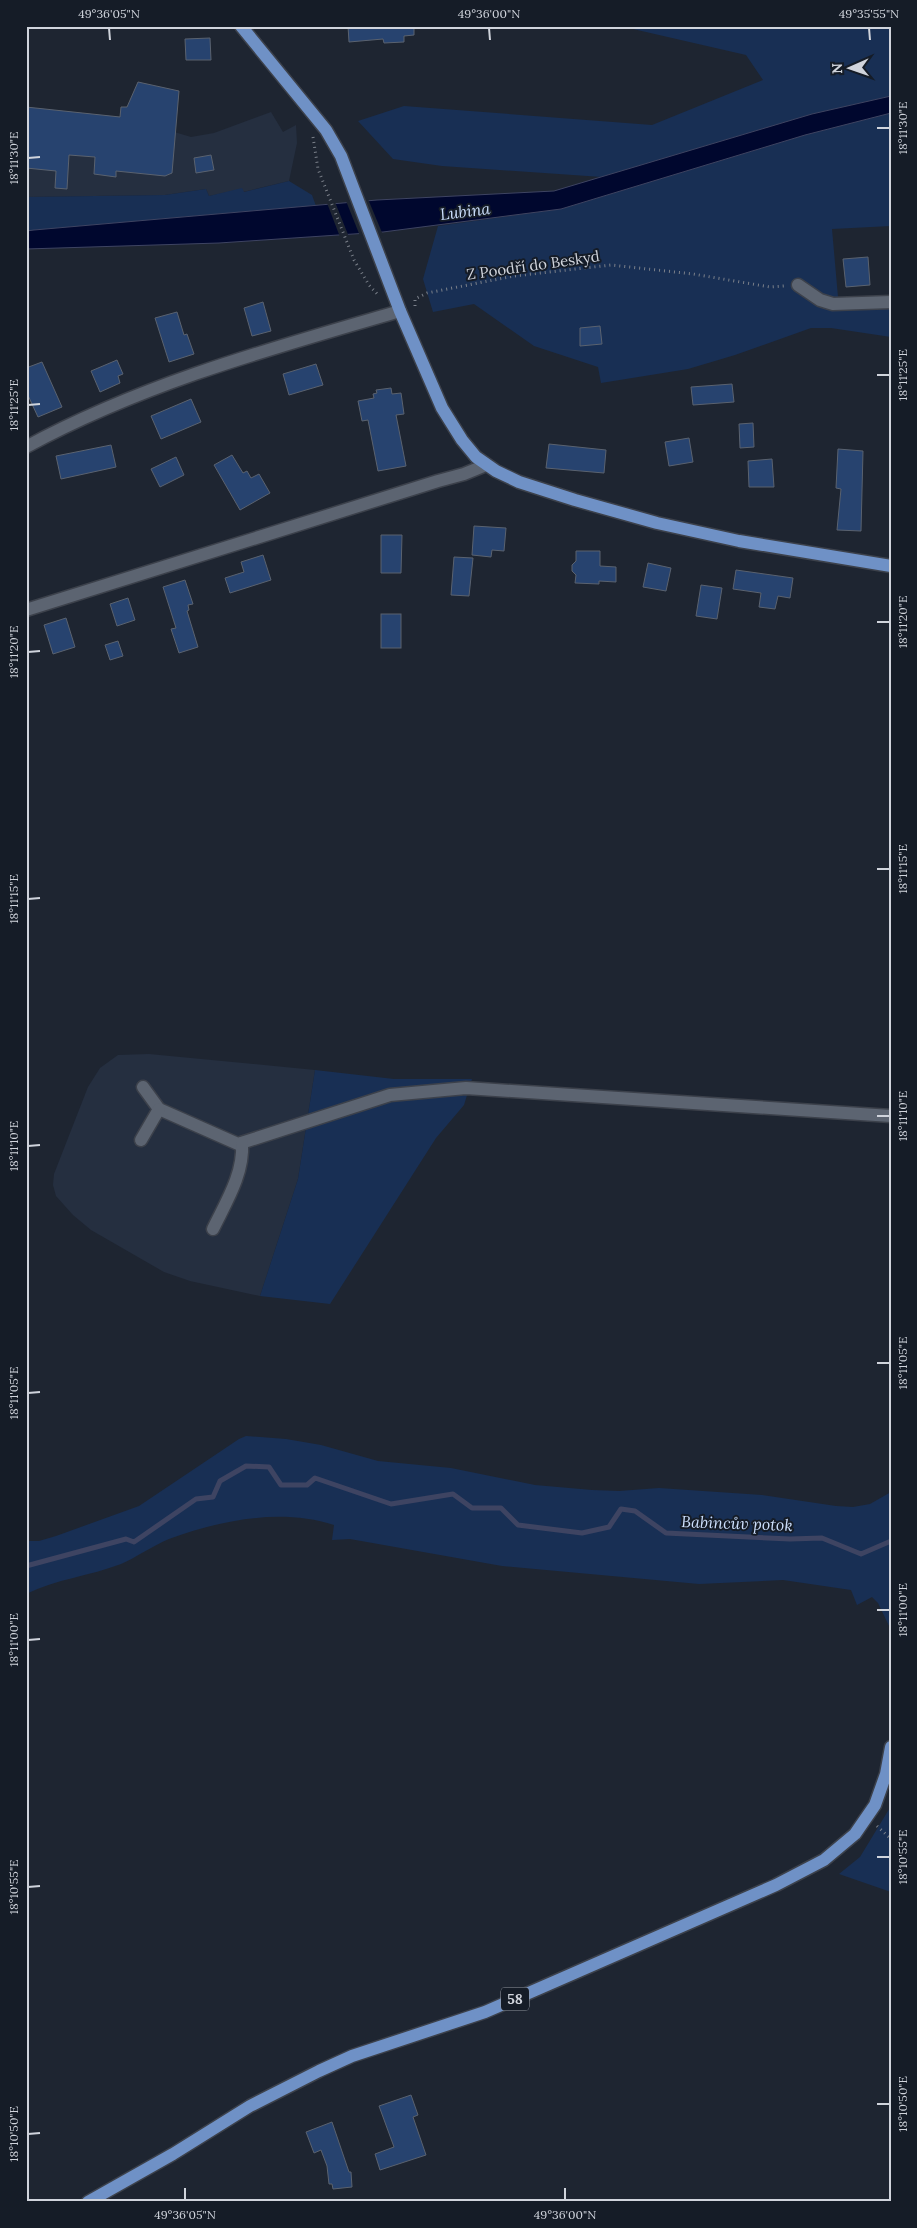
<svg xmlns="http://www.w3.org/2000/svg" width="917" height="2228" font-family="Lora,serif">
  <rect width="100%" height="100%" fill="#1e2531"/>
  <!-- built -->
  <g fill="#252f40">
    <path d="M26 107 120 117 121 107 142 109 141 122 191 137 214 133 271 112 283 132 296 125 297 143 289 181 243 192 242 189 209 196 206 189 165 195 26 197Z"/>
    <path d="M149 1054 315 1070 298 1179 260 1296 190 1281 164 1272 91 1230 73 1215 56 1196 53 1185 54 1174 88 1087 100 1068 118 1055Z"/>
  </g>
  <!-- green -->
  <g fill="#182f54">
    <path d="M620 26H891V96L812 114 602 177 442 166 393 159 358 121 404 106 652 125 763 80 746 55Z"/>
    <path d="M891 113V226L832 229 838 297H891V337L831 328H811L735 355 688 369 601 383 598 367 534 346 474 304 433 312 423 279 438 226 561 209 805 135Z"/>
    <path d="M289 181 312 195 316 206 26 231V197L165 195 206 189 209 196 242 188 244 192Z"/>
    <path d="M315 1070 394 1079H472L464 1105 436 1138 330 1304 260 1296 298 1179Z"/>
    <path d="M246 1436 286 1439 321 1445 378 1461 451 1468 535 1485 592 1490 619 1491 659 1488 762 1495 836 1506 853 1507 870 1504 891 1492 890 1628 878 1603 872 1597 857 1605 851 1590 783 1580 699 1584 502 1566 350 1539 332 1540 334 1525C281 1508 220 1520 169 1539 152 1546 137 1557 121 1564 90 1576 56 1579 26 1594V1541H39L56 1536 139 1506 239 1439Z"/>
    <path d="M891 1806V1892L839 1874 860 1857Z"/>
  </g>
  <!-- water -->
  <path fill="#00072e" stroke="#3e4462" d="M891 96V113L805 135 561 209 383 232 219 243 26 249V231L34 230 377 200 554 191 812 114Z"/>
  <!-- pier -->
  <g fill="#1e2531">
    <path d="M368 199 383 235 360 236 346 201Z"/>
    <path d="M335 202 349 237H340L327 203Z"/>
  </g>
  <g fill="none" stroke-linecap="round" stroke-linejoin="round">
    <!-- stream -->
    <path stroke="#3e4462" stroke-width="5" d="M26 1566 126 1539 134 1542 196 1499 213 1497 220 1481 246 1466 269 1467 281 1485H307L315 1478 391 1504 453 1494 472 1508H501L518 1525 582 1533 609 1527 621 1509 635 1511 666 1533 790 1539 822 1538 861 1554 891 1541"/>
  </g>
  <!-- building -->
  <g fill="#27436f" stroke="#5a626f">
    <path d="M348 26H414V35L404 36V42L384 43 383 39 349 42Z"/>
    <path d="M210 38 211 60H186L185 39Z"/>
    <path d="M138 82 179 91 172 173 165 176 116 171V177L94 174 95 157 69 155 67 189 55 188 56 171 26 168V107L120 117 121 107H127Z"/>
    <path d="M211 155 214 170 196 173 194 158Z"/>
    <path d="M868 257 870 285 846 287 843 259Z"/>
    <path d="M263 302 271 331 252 336 244 308Z"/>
    <path d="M177 312 184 335 187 334 194 354 169 362 155 318Z"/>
    <path d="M600 326 602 344 580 346V328Z"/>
    <path d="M117 360 123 374 118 376 120 383 100 392 91 371Z"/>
    <path d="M42 362 62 407 38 417 26 391V368Z"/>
    <path d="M316 364 323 385 289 395 283 374Z"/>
    <path d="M732 384 734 402 693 405 691 387Z"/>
    <path d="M391 388 392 394 401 393 404 414 396 415 406 466 378 471 368 420 362 421 358 401 374 398 373 394 377 393 376 390Z"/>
    <path d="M191 399 201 422 161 439 151 416Z"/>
    <path d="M753 423 754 447 740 448 739 424Z"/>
    <path d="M689 438 693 462 669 466 665 442Z"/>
    <path d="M549 444 606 450 604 473 546 468Z"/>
    <path d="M111 445 116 467 61 479 56 456Z"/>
    <path d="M838 449 863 451 861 531 837 530 841 489 836 488Z"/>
    <path d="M232 455 243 473 247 471 251 478 259 474 270 493 240 510 214 465Z"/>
    <path d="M176 457 184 475 160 487 151 469Z"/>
    <path d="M772 459 774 487H749L748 461Z"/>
    <path d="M474 526 506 528 504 551 492 550 491 557 472 555Z"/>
    <path d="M381 535H402L401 573H381Z"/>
    <path d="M576 551H600V566L616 567V582L599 581V584L575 583 576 575 572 571V565L576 561Z"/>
    <path d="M263 555 271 580 230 593 225 578 244 572 241 562Z"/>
    <path d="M454 557 473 558 469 596 451 595Z"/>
    <path d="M648 563 671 568 666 591 643 587Z"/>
    <path d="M736 570 793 578 790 598 778 596 775 609 759 607 761 593 733 589Z"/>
    <path d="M185 580 193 604 188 605 189 610 187 611 198 647 179 653 171 629 176 628 163 587Z"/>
    <path d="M701 585 722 588 717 619 696 616Z"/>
    <path d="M128 598 135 620 117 626 110 604Z"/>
    <rect x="381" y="614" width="20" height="34"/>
    <path d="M66 618 75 647 53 654 44 625Z"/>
    <path d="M118 641 123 656 110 660 105 645Z"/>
    <path d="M411 2095 418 2115 413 2117 426 2155 380 2170 375 2154 394 2147 379 2106Z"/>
    <path d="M332 2122 349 2172H351L352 2187 333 2189 332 2184H329L327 2166 321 2150 314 2153 306 2132Z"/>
  </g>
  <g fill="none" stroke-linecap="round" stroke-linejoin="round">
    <!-- minor casing -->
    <g stroke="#3c414b" stroke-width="15">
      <g id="minor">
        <path d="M798 285 820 300 833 304 891 302"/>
        <path d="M26 447C144 383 273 348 400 311"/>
        <path d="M26 610 438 481 464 474 486 465"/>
        <path d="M143 1087 159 1109 238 1144 390 1095 466 1088 891 1116"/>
        <path d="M141 1140 159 1109"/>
        <path d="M213 1229C226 1202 244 1174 242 1143"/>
      </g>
    </g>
    <!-- major casing -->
    <g stroke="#3c414b" stroke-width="15">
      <g id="major">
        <path d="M241 26 326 130 341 156 400 311 442 408 462 440 476 457 496 471 519 482 575 500 657 523 739 541 891 566"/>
        <path d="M88 2202 173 2154 250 2106 319 2071 352 2056 485 2012 776 1885 824 1860 855 1834 875 1805 886 1774 891 1747"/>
      </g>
    </g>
    <!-- path -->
    <g stroke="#7b808a" stroke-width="3" stroke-dasharray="1 4" stroke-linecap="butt">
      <path d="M313 137 318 169 354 260 369 285 379 296"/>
      <path d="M415 306V299L427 293 514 276 611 265 693 274 770 287 784 286"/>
      <path d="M877 1826 891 1839"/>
    </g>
    <!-- minor -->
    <use href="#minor" stroke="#5c6471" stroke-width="12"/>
    <!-- major -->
    <use href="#major" stroke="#6f91c6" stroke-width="12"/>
  </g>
  <!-- ticks -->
  <path fill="none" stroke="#d0d4dc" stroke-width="2" d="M109 28 110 40M489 28 490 40M869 28 870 40M877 128H890M28 158 40 157M877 375H890M28 405 40 404M877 622H890M28 652 40 651M877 869H890M28 899 40 898M877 1116H890M28 1146 40 1145M877 1363H890M28 1393 40 1392M877 1610H890M28 1640 40 1639M877 1857H890M28 1887 40 1886M877 2104H890M28 2134 40 2133M185 2188V2200M565 2188V2200"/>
  <g text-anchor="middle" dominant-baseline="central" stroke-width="4" stroke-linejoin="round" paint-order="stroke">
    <!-- shield labels -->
    <rect fill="#151c27" stroke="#989da6" stroke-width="1" x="501" y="1987.5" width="28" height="23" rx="4"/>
    <g font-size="14" font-weight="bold" fill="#d0d4dc">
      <text x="515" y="1999">58</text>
    </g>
    <!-- street labels -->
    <g font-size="15" fill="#d0d4dc" stroke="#151c27">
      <text transform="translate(533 265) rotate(-8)">Z Poodří do Beskyd</text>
    </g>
    <!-- water labels -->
    <g font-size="16" font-style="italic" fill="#ccdffc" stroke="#151c27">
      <text transform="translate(465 211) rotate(-7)">Lubina</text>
      <text transform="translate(737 1523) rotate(2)">Babincův potok</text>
    </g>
  </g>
  <!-- border -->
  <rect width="917" height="2228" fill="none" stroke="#151c27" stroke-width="55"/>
  <!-- north arrow -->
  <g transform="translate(850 68) rotate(268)" stroke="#151c27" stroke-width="4" paint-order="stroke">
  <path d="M0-4L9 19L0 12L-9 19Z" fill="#d0d4dc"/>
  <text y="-8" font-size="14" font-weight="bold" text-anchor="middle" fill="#d0d4dc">N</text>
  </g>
  <rect x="28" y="28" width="862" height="2172" fill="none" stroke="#d0d4dc" stroke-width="2"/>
  <g font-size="12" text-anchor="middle" fill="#d0d4dc">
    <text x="109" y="18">49°36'05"N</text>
    <text x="489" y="18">49°36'00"N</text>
    <text x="869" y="18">49°35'55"N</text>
    <text transform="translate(903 128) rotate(-90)" y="4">18°11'30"E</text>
    <text transform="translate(14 158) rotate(-90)" y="4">18°11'30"E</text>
    <text transform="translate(903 375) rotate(-90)" y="4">18°11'25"E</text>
    <text transform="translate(14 405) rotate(-90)" y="4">18°11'25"E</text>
    <text transform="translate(903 622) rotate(-90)" y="4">18°11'20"E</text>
    <text transform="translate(14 652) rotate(-90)" y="4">18°11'20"E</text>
    <text transform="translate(903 869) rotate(-90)" y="4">18°11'15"E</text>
    <text transform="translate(14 899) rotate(-90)" y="4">18°11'15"E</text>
    <text transform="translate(903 1116) rotate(-90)" y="4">18°11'10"E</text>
    <text transform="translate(14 1146) rotate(-90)" y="4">18°11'10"E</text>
    <text transform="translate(903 1363) rotate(-90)" y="4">18°11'05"E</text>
    <text transform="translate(14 1393) rotate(-90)" y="4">18°11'05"E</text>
    <text transform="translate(903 1610) rotate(-90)" y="4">18°11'00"E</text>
    <text transform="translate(14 1640) rotate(-90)" y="4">18°11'00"E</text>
    <text transform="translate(903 1857) rotate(-90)" y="4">18°10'55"E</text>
    <text transform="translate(14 1887) rotate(-90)" y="4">18°10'55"E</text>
    <text transform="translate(903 2104) rotate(-90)" y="4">18°10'50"E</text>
    <text transform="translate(14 2134) rotate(-90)" y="4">18°10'50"E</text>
    <text x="185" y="2219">49°36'05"N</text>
    <text x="565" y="2219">49°36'00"N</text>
  </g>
</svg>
